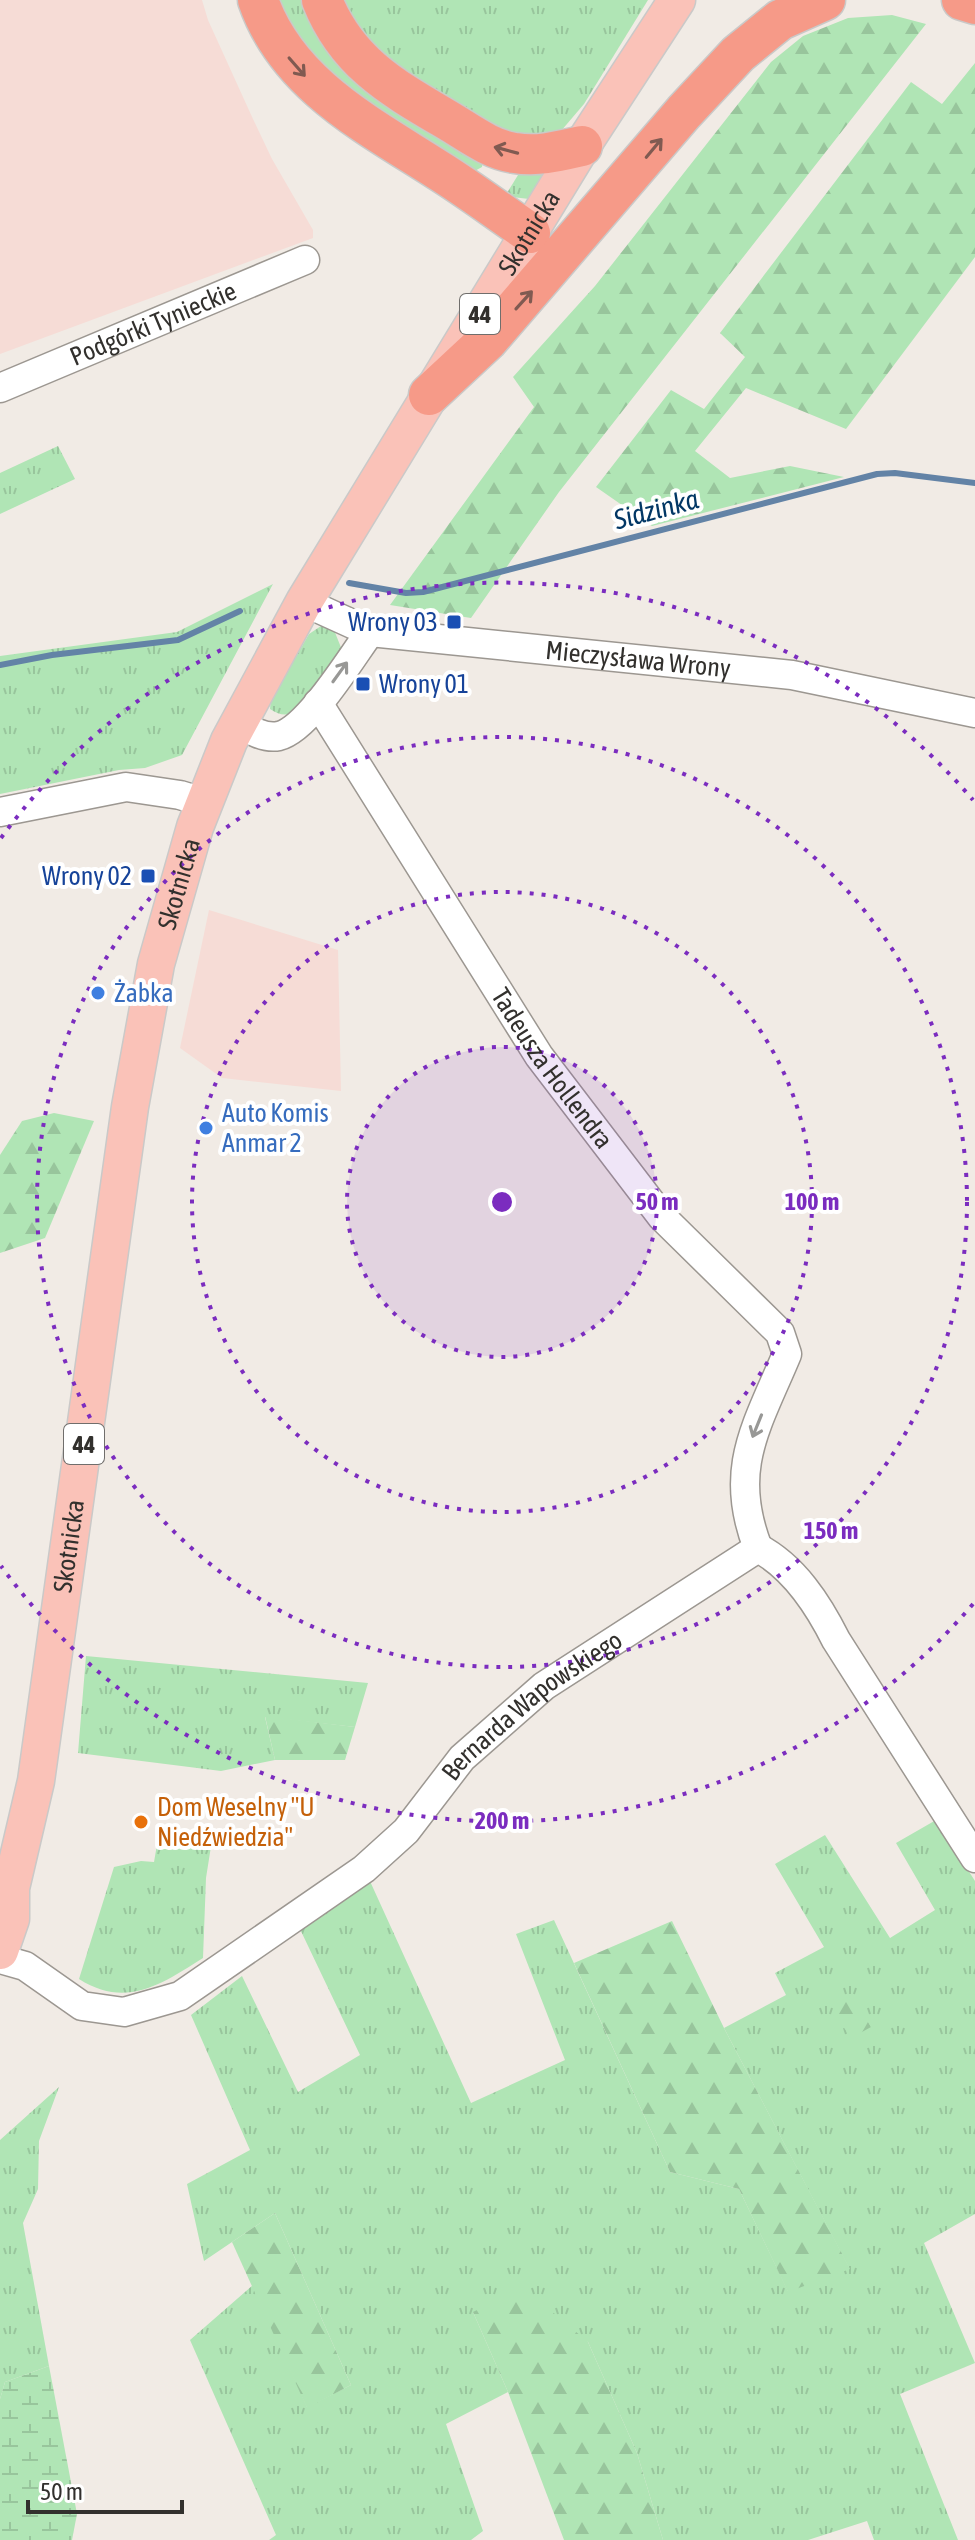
<svg xmlns="http://www.w3.org/2000/svg" width="975" height="2540" font-family="'Asap Condensed',sans-serif">
  <defs>
    <pattern id="grass-tufts" width="24" height="20" patternUnits="userSpaceOnUse" patternTransform="scale(2)"><rect width="24" height="20" fill="#b0e5b5"/><path d="M3 7l-1-3M5 7V3M7 7l1-3M15 17l-1-3M17 17v-4M19 17l1-3" fill="none" stroke="#98c59c"/></pattern>
    <pattern id="forest-firs" width="22" height="20" patternUnits="userSpaceOnUse" patternTransform="scale(2)"><rect width="22" height="20" fill="#b0e5b5"/><path d="M5 1l3.5 6h-7zM16 11l3.5 6h-7z" fill="#98c59c"/></pattern>
    <pattern id="wetland-marsh" width="20" height="14" patternUnits="userSpaceOnUse" patternTransform="scale(2)"><rect width="20" height="14" fill="#b0e5b5"/><path d="M1 5h8M5 5V1M11 12h8M15 12V8" fill="none" stroke="#98c59c"/></pattern>
  </defs>
  <rect width="100%" height="100%" fill="#f1ebe5"/>
  <!-- industrial -->
  <g fill="#f6dcd6">
    <path d="M0 0H202L208 20 253 119 272 159 313 230V238L0 354Z"/>
    <path d="M209 910 338 950 341 1091 222 1078 180 1048Z"/>
  </g>
  <!-- grass -->
  <g fill="url(#grass-tufts)">
    <path d="M269 0H302L323 42 483 159 482 167 471 173 344 94Z"/>
    <path d="M336 0H648L584 104 561 131 518 141 415 94Z"/>
    <path d="M551 164 529 199 505 196 523 167Z"/>
    <path d="M58 446 75 479 0 514V473Z"/>
    <path d="M273 584 182 755 145 768 119 770 0 794V656L177 632Z"/>
    <path d="M321 626 334 630 342 650 298 711C286 716 281 716 270 709L271 699 309 634Z"/>
    <path d="M86 1656 368 1683 355 1727 265 1717 275 1760 221 1771 78 1753Z"/>
    <path d="M936 1820 975 1881V2214L924 2243 975 2363 900 2394 958 2540H874L867 2521 808 2540H663L637 2453 588 2342 473 2312 508 2392 446 2424 483 2531 471 2540H269L276 2535 190 2340 253 2285 307 2407 351 2385 275 2213 204 2261 187 2184 250 2150 191 2015 242 1976 298 2092 360 2055 299 1927 369 1879 471 2103 565 2060 516 1934 554 1920 670 2172 739 2189 788 2291 849 2268 724 2028 786 1995 775 1973 824 1947 775 1864 825 1835 890 1938 935 1910 896 1843Z"/>
    <path d="M159 1833 212 1840 206 1878 203 1958C162 1984 126 2009 79 1979L114 1867 141 1861 154 1862Z"/>
    <path d="M59 2087 39 2141 38 2189 23 2223 49 2366 5 2382 0 2399V2140Z"/>
  </g>
  <!-- forest -->
  <g fill="url(#forest-firs)">
    <path d="M892 15 926 24 559 492 471 618 390 605 534 407 513 377 595 286 771 62 803 36 848 18Z"/>
    <path d="M975 63V257L846 429 746 388 695 451 730 478 790 466 844 477 652 526 596 487 671 390 704 409 745 357 720 333 911 82 942 104Z"/>
    <path d="M54 1113 94 1121 45 1238 0 1253V1155L22 1121Z"/>
    <path d="M265 1716 355 1727 345 1760H275Z"/>
    <path d="M672 1921 724 2028 850 2269 788 2292 739 2189 670 2172 574 1963Z"/>
    <path d="M852 1994 871 2027 851 2038 834 2013Z"/>
    <path d="M275 2213 351 2385 307 2408 232 2242Z"/>
    <path d="M523 2287 588 2342 637 2453 663 2540H564L508 2392 473 2312Z"/>
  </g>
  <!-- wetland -->
  <path fill="url(#wetland-marsh)" d="M49 2366 77 2514 72 2540H0V2399L5 2382Z"/>
  <g fill="none" stroke-linecap="round" stroke-linejoin="round">
    <!-- stream -->
    <g stroke="#6383a6" stroke-width="6">
      <path d="M349 583 406 593 423 592 877 474 895 473 975 483"/>
      <path d="M0 665 52 655 178 640 240 611"/>
    </g>
    <!-- minor casing -->
    <g stroke="#9c9791" stroke-width="31">
      <g id="minor">
        <path id="s1" d="M0 388 305 260"/>
        <path id="s2" d="M304 602 370 632 792 675 975 713"/>
        <path id="s3" d="M318 703 539 1056 662 1217 780 1333 787 1354C757 1426 727 1469 758 1548"/>
        <path d="M238 722C250 730 264 739 279 736 308 729 351 658 370 632"/>
        <path d="M0 812 126 787 180 795 203 802"/>
        <path id="s4" d="M0 1959 25 1966 82 2006 124 2012 180 1996 364 1869 406 1831 462 1758 544 1686 758 1548C794 1567 818 1604 836 1640L975 1858"/>
      </g>
    </g>
    <!-- major casing -->
    <g stroke="#cac9c8" stroke-width="39">
      <g id="major">
        <path id="s5" d="M0 1951 11 1919V1888L36 1781 130 1107 156 964 195 827 229 741 304 602 582 146 677 0"/>
      </g>
    </g>
    <!-- highway casing -->
    <g stroke="#cac9c8" stroke-width="43">
      <g id="highway">
        <path d="M258 0C287 84 368 125 438 170 470 190 499 212 530 233"/>
        <path d="M322 0C347 63 393 88 449 121 469 133 491 150 515 153 538 157 560 151 582 146"/>
        <path d="M962 0 975 4"/>
        <path d="M429 395 488 340 684 112 738 54 780 20 825 0"/>
      </g>
    </g>
    <!-- minor -->
    <use href="#minor" stroke="#fff" stroke-width="28"/>
    <!-- major -->
    <use href="#major" stroke="#fac2b8" stroke-width="36"/>
    <!-- highway -->
    <use href="#highway" stroke="#f69a88" stroke-width="40"/>
  </g>
  <!-- one-way arrows -->
  <defs><path id="oneway-shaft" d="M-6 0H5M1.5-3L5.5 0L1.5 3" fill="none" stroke-width="1.6" stroke-linecap="round" stroke-linejoin="round" transform="scale(2)"/></defs>
  <g stroke="#805a51">
    <use href="#oneway-shaft" transform="translate(297 67) rotate(49)"/>
    <use href="#oneway-shaft" transform="translate(654 148) rotate(-50)"/>
    <use href="#oneway-shaft" transform="translate(506 150) rotate(-165)"/>
    <use href="#oneway-shaft" transform="translate(524 300) rotate(-48)"/>
  </g>
  <g stroke="#989896">
    <use href="#oneway-shaft" transform="translate(340 672) rotate(-54)"/>
    <use href="#oneway-shaft" transform="translate(757 1426) rotate(112)"/>
  </g>
  <!-- distance rings -->
  <circle cx="502" cy="1202" r="155" fill="#7b2cbf" fill-opacity=".12"/>
  <g fill="none" stroke="#7b2cbf" stroke-width="4" stroke-dasharray="4 8">
    <circle cx="502" cy="1202" r="155"/>
    <circle cx="502" cy="1202" r="310"/>
    <circle cx="502" cy="1202" r="465"/>
    <path d="M973 1604A619 619 0 0 1 1 1566M1 838A619 619 0 0 1 973 800"/>
  </g>
  <!-- markers -->
  <g fill="#1a4fb4" stroke="#fff" stroke-width="3">
    <rect x="446" y="614" width="16" height="16" rx="4"/>
    <rect x="355" y="676" width="16" height="16" rx="4"/>
    <rect x="140" y="868" width="16" height="16" rx="4"/>
  </g>
  <g fill="#3f7fe0" stroke="#fff" stroke-width="3">
    <circle cx="98" cy="993" r="8"/>
    <circle cx="206" cy="1128" r="8"/>
  </g>
  <circle fill="#e8710a" stroke="#fff" stroke-width="3" cx="141" cy="1822" r="8"/>
  <g text-anchor="middle" dominant-baseline="central" stroke-width="8" stroke-linejoin="round" paint-order="stroke">
    <!-- shield labels -->
    <g fill="#fff" stroke="#706e6c" stroke-width="2">
      <rect x="460" y="294" width="40" height="40" rx="6"/>
      <rect x="64" y="1424" width="40" height="40" rx="6"/>
    </g>
    <g font-size="24" font-weight="bold" fill="#32302d">
      <text x="480" y="314">44</text>
      <text x="84" y="1444">44</text>
    </g>
    <!-- street labels -->
    <g font-size="26" fill="#32302d" stroke="#fff">
      <text stroke="none"><textPath href="#s5" startOffset="1826">Skotnicka</textPath></text>
      <text stroke="none"><textPath href="#s1" startOffset="166">Podgórki Tynieckie</textPath></text>
      <text stroke="none"><textPath href="#s2" startOffset="342">Mieczysława Wrony</textPath></text>
      <text stroke="none"><textPath href="#s5" startOffset="1084">Skotnicka</textPath></text>
      <text stroke="none"><textPath href="#s3" startOffset="434">Tadeusza Hollendra</textPath></text>
      <text stroke="none"><textPath href="#s5" startOffset="412">Skotnicka</textPath></text>
      <text stroke="none"><textPath href="#s4" startOffset="656">Bernarda Wapowskiego</textPath></text>
    </g>
    <!-- transit labels -->
    <g font-size="26" fill="#164399" stroke="#fff" text-anchor="end">
      <text x="438" y="622">Wrony 03</text>
      <text x="379" y="684" text-anchor="start">Wrony 01</text>
      <text x="132" y="876">Wrony 02</text>
    </g>
    <!-- shop labels -->
    <g font-size="26" fill="#366cbe" stroke="#fff" text-anchor="start">
      <text x="114" y="993">Żabka</text>
      <text x="222" y="1113">Auto Komis<tspan x="222" dy="30">Anmar 2</tspan></text>
    </g>
    <!-- food labels -->
    <g font-size="26" fill="#c56008" stroke="#fff" text-anchor="start">
      <text x="157" y="1807">Dom Weselny "U<tspan x="157" dy="30">Niedźwiedzia"</tspan></text>
    </g>
    <!-- water labels -->
    <g font-size="28" font-style="italic" fill="#023765" stroke="#fff">
      <text transform="translate(656 509) rotate(-15)">Sidzinka</text>
    </g>
  </g>
  <circle cx="502" cy="1202" r="12" fill="#7b2cbf" stroke="#fff" stroke-width="4"/>
  <g font-size="24" text-anchor="middle" font-weight="bold" fill="#7b2cbf" stroke="#fff" stroke-width="8" stroke-linejoin="round" paint-order="stroke">
    <text x="657" y="1210">50 m</text>
    <text x="812" y="1210">100 m</text>
    <text x="831" y="1539">150 m</text>
    <text x="502" y="1829">200 m</text>
  </g>
  <!-- scale -->
  <path d="M28 2500v12h154v-12" fill="none" stroke="#32302d" stroke-width="4"/>
  <text x="40" y="2500" font-size="24" fill="#32302d" stroke="#ffffff" stroke-width="6" paint-order="stroke">50 m</text>
</svg>
